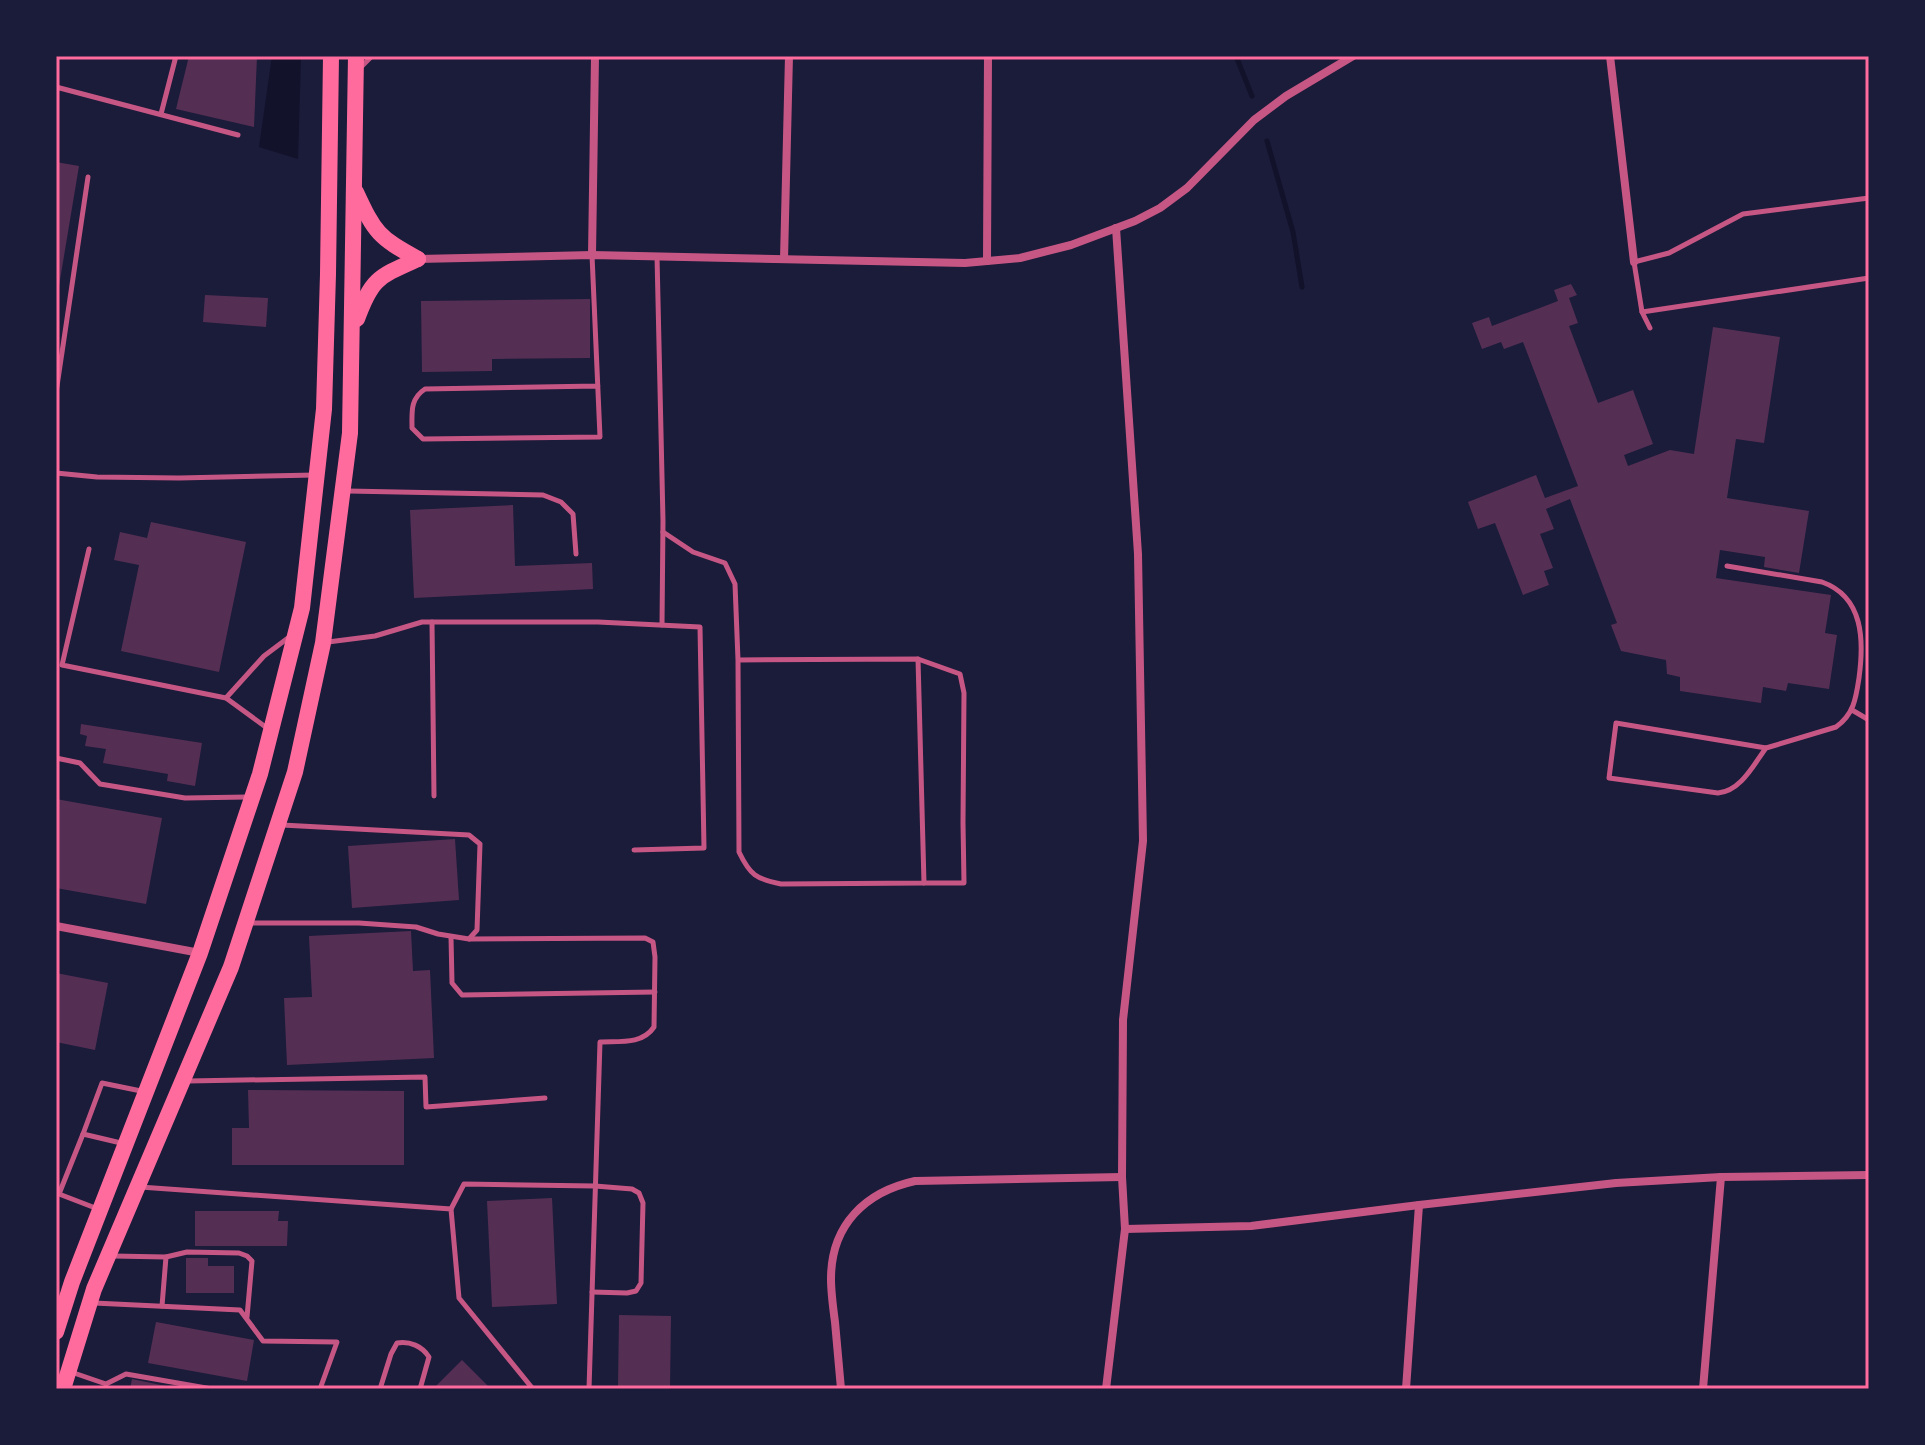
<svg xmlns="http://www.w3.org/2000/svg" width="1925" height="1445" font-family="Roboto,sans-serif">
  <rect width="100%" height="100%" fill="#1b1b3a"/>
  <!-- water -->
  <path fill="#12122b" d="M272 56H301L298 159 259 147Z"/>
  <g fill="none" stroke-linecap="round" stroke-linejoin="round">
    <!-- stream -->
    <g stroke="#12122b" stroke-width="5">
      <path d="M1236 56 1252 96"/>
      <path d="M1267 141 1293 232 1302 287"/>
    </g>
  </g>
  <!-- building -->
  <g fill="#542f53">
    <path d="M189 56H257L254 127 176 109Z"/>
    <path d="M56 162 79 166 58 292H56Z"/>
    <path d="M1571 284 1577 295 1569 298 1578 323 1569 326 1598 403 1633 390 1653 444 1624 455 1628 466 1670 450 1694 454 1713 327 1780 337 1764 443 1736 439 1727 498 1809 511 1799 573 1764 567 1765 557 1720 550 1716 578 1831 595 1825 633 1837 635 1829 689 1788 683 1786 691 1763 687 1761 703 1680 691V677L1667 674 1666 660 1621 651 1611 625 1617 623 1570 499 1546 509 1554 529 1540 534 1553 568 1544 571 1549 585 1523 595 1495 523 1478 529 1468 502 1536 475 1545 498 1578 486 1523 342 1504 349 1501 342 1482 349 1472 323 1489 317 1492 326 1558 301 1554 290Z"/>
    <path d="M205 295 268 298 266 327 203 322Z"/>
    <path d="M590 299V358L492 359V371L422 372 421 301Z"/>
    <path d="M513 505 515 566 592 563 593 589 414 598 410 510Z"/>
    <path d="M151 522 246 542 219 672 121 651 139 565 114 560 120 532 147 538Z"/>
    <path d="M81 724 202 743 195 786 167 781 168 774 103 763 106 749 85 746 87 736 80 734Z"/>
    <path d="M56 799 162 818 146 904 56 888Z"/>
    <path d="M455 839 459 900 352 908 348 846Z"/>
    <path d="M411 931 413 971 430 970 434 1058 287 1065 284 998 312 997 309 936Z"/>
    <path d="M56 973 108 983 95 1050 56 1042Z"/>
    <path d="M248 1090 404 1091V1165H232V1128H249Z"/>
    <path d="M552 1198 557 1304 492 1307 487 1201Z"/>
    <path d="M195 1211H279L278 1221H288L287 1246H195Z"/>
    <path d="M186 1258H208V1266H234V1293H186Z"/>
    <path d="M619 1315 671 1316 670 1389H618Z"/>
    <path d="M156 1322 254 1340 247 1381 148 1363Z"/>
    <path d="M462 1360 491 1389H433Z"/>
    <path d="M132 1379 175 1388V1389H130Z"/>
  </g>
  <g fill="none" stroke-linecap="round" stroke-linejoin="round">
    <!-- service -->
    <g stroke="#c65784" stroke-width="5">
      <path d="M359 69 372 56"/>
      <path d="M56 87 238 135"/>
      <path d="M161 114 176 56"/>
      <path d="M592 255 600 437 423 439 412 428C412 412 410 399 425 389L598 386"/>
      <path d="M657 256 663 521 662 625"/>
      <path d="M1642 312 1869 278"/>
      <path d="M1650 328 1642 312 1634 262 1669 253 1743 214 1869 198"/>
      <path d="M56 393 88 177"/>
      <path d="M56 473 97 477 179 478 315 475"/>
      <path d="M348 491 543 495 561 502 573 514 576 554"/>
      <path d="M663 532 693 552 725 563 735 584 738 660 739 852C750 875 756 879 781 884L924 883 918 659 738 660"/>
      <path d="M89 549 62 665 226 698 267 728"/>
      <path d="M1727 566 1822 582C1864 597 1864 641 1859 678 1856 698 1854 714 1836 727L1766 748 1616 723 1609 778 1718 793C1741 791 1754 764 1766 748"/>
      <path d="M432 622 434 796"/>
      <path d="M328 642 375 636 422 622H598L700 627 704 848 634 850"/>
      <path d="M918 659 960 674 964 693 963 823 964 883H924"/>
      <path d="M226 698 264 656 288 638"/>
      <path d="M1852 710 1869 720"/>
      <path d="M56 758 80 763 100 784 185 798 247 797"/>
      <path d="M248 923H359L416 927 438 934 469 939 477 930 480 844 469 835 282 825"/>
      <path d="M451 937 452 983 462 995 655 992"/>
      <path d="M469 939 645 938 653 942 655 957 654 1027C642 1045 619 1041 600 1042L589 1389"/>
      <path d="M188 1081 425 1077 426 1107 545 1098"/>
      <path d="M83 1134 59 1194 98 1209"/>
      <path d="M121 1143 83 1134 102 1083 141 1091"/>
      <path d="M140 1187 451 1209 459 1298 533 1389"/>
      <path d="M451 1209 464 1184 595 1186 632 1189 639 1193 643 1203 641 1283 636 1291 627 1293 592 1292"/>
      <path d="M113 1256 166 1257 187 1252 239 1253 247 1256 252 1261 247 1317"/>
      <path d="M94 1303 240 1310 263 1341 337 1342 320 1389"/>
      <path d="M162 1306 166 1257"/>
      <path d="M71 1372 106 1384 126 1374 212 1389"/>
      <path d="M380 1389 391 1354 397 1343C410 1341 422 1346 429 1357L420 1389"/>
    </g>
    <!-- minor -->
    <g stroke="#c65784" stroke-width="8">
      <path d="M1610 56 1634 262"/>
      <path d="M592 255 595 56"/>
      <path d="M418 259 592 255 965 263 1020 258 1071 245 1135 221 1160 208 1187 188 1254 120 1286 96 1353 56"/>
      <path d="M784 259 789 56"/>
      <path d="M987 261 988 56"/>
      <path d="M56 926 200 953"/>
      <path d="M1125 1229 1251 1226 1419 1205 1616 1183 1721 1177 1869 1175"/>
      <path d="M841 1389C839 1367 837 1344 835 1322 833 1307 831 1293 831 1279 831 1225 865 1192 915 1181L1122 1177"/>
      <path d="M1106 1389 1125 1229 1122 1177 1123 1020 1143 841 1138 554 1116 228"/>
      <path d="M1406 1389 1419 1205"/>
      <path d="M1703 1389 1721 1177"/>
    </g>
    <!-- trunk -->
    <g stroke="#ff6b9d" stroke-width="16">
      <path d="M356 192C375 233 378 237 418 259"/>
      <path d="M357 319C372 278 378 277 418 259"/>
      <path d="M56 1332 72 1282 200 953 260 774 302 608 324 409 328 274 331 56"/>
      <path d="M63 1389 94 1289 231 967 295 772 323 643 350 433 356 56"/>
    </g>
  </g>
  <!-- border -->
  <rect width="1925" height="1445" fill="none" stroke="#1b1b3a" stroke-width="116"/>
  <rect x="58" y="58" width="1809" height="1329" fill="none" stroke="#ff6b9d" stroke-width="3"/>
</svg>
